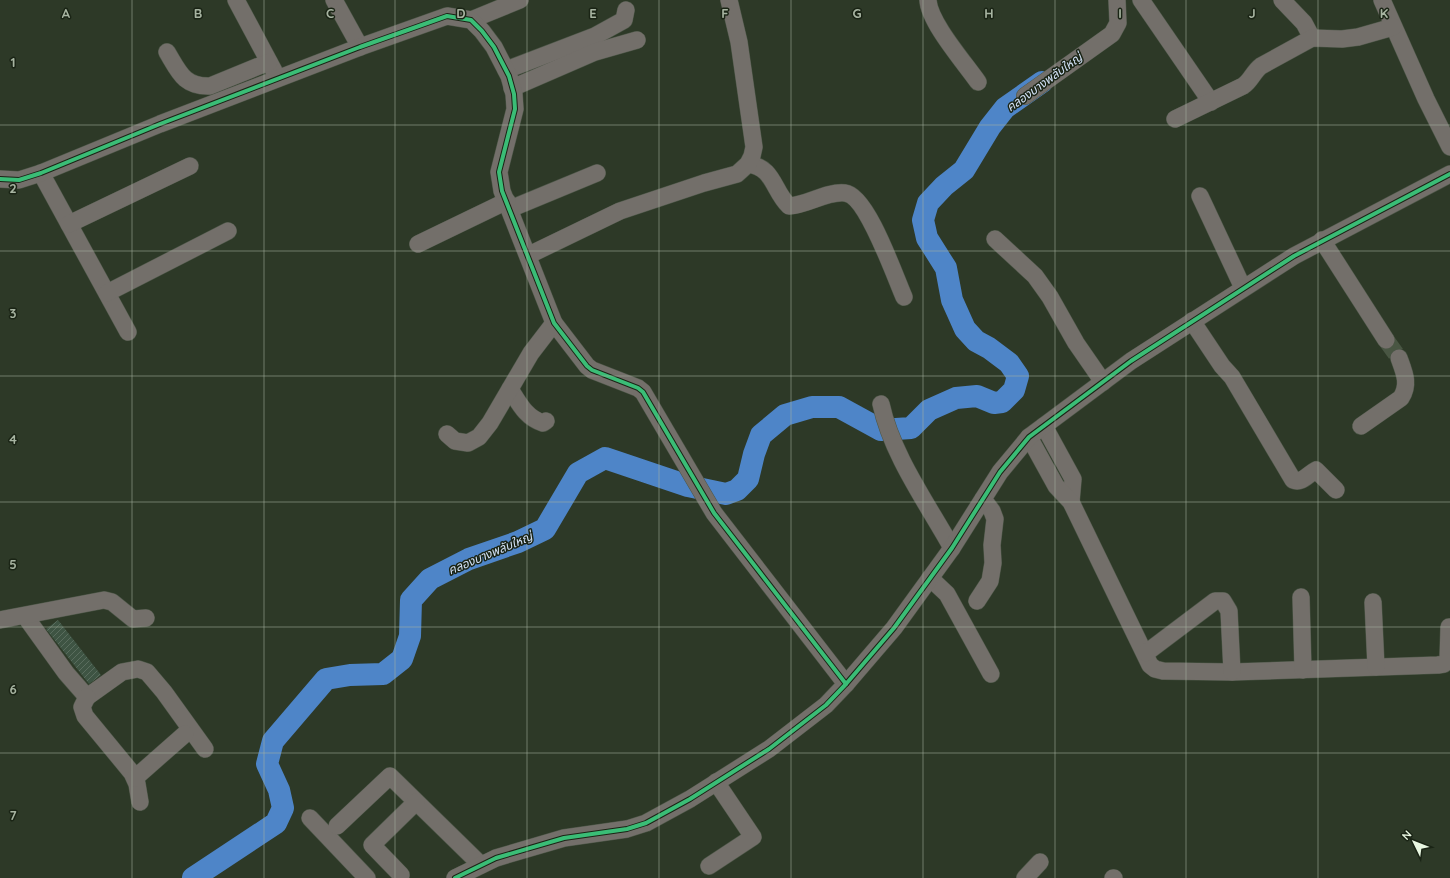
<svg xmlns="http://www.w3.org/2000/svg" width="1450" height="878" font-family="Quicksand,'Noto Sans Thai',sans-serif">
  <defs>
    <pattern id="building-hatch" width="6" height="6" patternUnits="userSpaceOnUse"><rect width="6" height="6" fill="#3e5443"/><path d="M-1 1l2-2M0 6l6-6M5 7l2-2" fill="none" stroke="#5a6d5e"/></pattern>
  </defs>
  <rect width="100%" height="100%" fill="#2d3927"/>
  <g fill="none" stroke-linecap="round" stroke-linejoin="round">
    <!-- river -->
    <path stroke="#4e85c8" stroke-width="22" d="M193 878 276 823 283 808 279 790 267 764 273 741 326 679 350 675 383 674 402 659 410 636 411 600 430 579 469 559 518 542 545 529 578 473 605 458 688 486 726 494 737 490 748 479 754 454 761 435 785 415 812 407H839L881 430 911 428 929 410 956 398 977 396 994 403 1002 402 1014 390 1018 376 1009 363 989 348 976 341 965 329 952 300 946 268 927 238 923 220 928 203 944 186 964 170 990 127 1005 108 1042 82"/>
  </g>
  <!-- building -->
  <path fill="url(#building-hatch)" d="M58 620 101 675 89 684 46 629Z"/>
  <g fill="none" stroke-linecap="round" stroke-linejoin="round">
    <!-- minor-tunnel -->
    <path stroke="#495643" stroke-width="17" stroke-dasharray="17 8" stroke-linecap="butt" d="M1386 340 1399 358"/>
    <!-- minor casing -->
    <g stroke="#4c5647" stroke-width="18">
      <g id="minor">
        <path d="M236 0 274 71"/>
        <path d="M334 0 360 47"/>
        <path d="M928 0C929 22 964 62 978 82"/>
        <path d="M1141 0 1211 102"/>
        <path d="M1282 0 1304 23 1312 38"/>
        <path d="M1382 0 1426 99 1450 147"/>
        <path d="M471 20 520 0"/>
        <path d="M167 52C179 72 184 87 210 86L269 62"/>
        <path d="M506 70 595 36 624 20 626 10"/>
        <path d="M512 88 595 52 637 40"/>
        <path d="M1025 96 1112 34 1118 23 1117 0"/>
        <path d="M1175 119 1243 86C1251 81 1253 72 1261 66L1312 38 1342 39 1358 37 1393 27"/>
        <path d="M748 164C774 167 773 191 789 206 808 205 826 191 845 193 867 195 895 277 904 297"/>
        <path d="M41 173 128 332"/>
        <path d="M0 179 19 180 41 173 160 124 360 47 447 16 471 20 482 31 494 47 509 76 514 94 515 109 499 172 502 191 554 323 587 366 592 370 638 388 643 392 714 513 846 684"/>
        <path d="M1200 196 1243 288"/>
        <path d="M510 209 597 173"/>
        <path d="M69 224 190 166"/>
        <path d="M995 239 1035 276 1050 297 1076 343 1103 382"/>
        <path d="M1322 240 1386 340"/>
        <path d="M418 244 507 201"/>
        <path d="M529 255 620 211 704 183 737 174 748 164 752 156 754 147 739 42 729 0"/>
        <path d="M107 293 228 231"/>
        <path d="M1192 321 1222 366 1232 377 1293 480C1302 484 1308 474 1316 470L1336 490"/>
        <path d="M510 389C519 403 526 418 543 423L546 421"/>
        <path d="M881 404C892 455 927 503 952 548"/>
        <path d="M1044 426 1073 479 1071 502"/>
        <path d="M1361 426 1401 398C1410 384 1404 372 1399 358"/>
        <path d="M447 434 455 441 468 443 479 437 490 423 531 353 554 323"/>
        <path d="M1029 437 1056 486 1071 502 1150 665 1155 669 1163 671 1232 672 1438 665 1444 664 1448 659 1449 627"/>
        <path d="M930 578 947 594 991 674"/>
        <path d="M1301 597 1303 670"/>
        <path d="M977 601 990 581 993 563 992 545 995 519 992 511 983 499"/>
        <path d="M1373 602 1376 667"/>
        <path d="M25 616 66 673 87 697 122 672 138 669 147 672 164 692 205 749"/>
        <path d="M0 620 104 600 112 602 133 619 146 618"/>
        <path d="M1146 653 1215 601H1223L1229 611 1232 672"/>
        <path d="M87 697 82 707 85 716 132 773 137 784 140 802"/>
        <path d="M135 778 185 734"/>
        <path d="M310 818 367 878"/>
        <path d="M337 826 390 776 481 865"/>
        <path d="M709 866 753 837 716 782"/>
        <path d="M401 875 372 845 416 802"/>
        <path d="M455 878 496 858 564 838 627 829 646 823 690 799 769 749 826 705 846 684 894 628 952 548 1000 472 1029 437 1131 361 1294 256 1450 174"/>
        <path d="M1025 878 1040 862"/>
        <path d="M1113 878H1114"/>
      </g>
    </g>
    <!-- minor -->
    <use href="#minor" stroke="#736f6a" stroke-width="17"/>
    <!-- cycleway casing -->
    <g stroke="#1a2415" stroke-width="6">
      <g id="cycleway">
        <path d="M0 179 19 180 41 173 160 124 360 47 447 16 471 20 482 31 494 47 509 76 514 94 515 109 499 172 502 191 554 323 587 366 592 370 638 388 643 392 714 513 846 684"/>
        <path d="M455 878 496 858 564 838 627 829 646 823 690 799 769 749 826 705 846 684 894 628 952 548 1000 472 1029 437 1131 361 1294 256 1450 174"/>
      </g>
    </g>
    <!-- cycleway -->
    <use href="#cycleway" stroke="#3abd76" stroke-width="4"/>
  </g>
  <!-- grid -->
  <path fill="none" stroke="#a7b4a1" stroke-width="1" stroke-opacity="0.55" d="M132 0V878M264 0V878M395 0V878M527 0V878M659 0V878M791 0V878M923 0V878M1055 0V878M1186 0V878M1318 0V878M0 125H1450M0 251H1450M0 376H1450M0 502H1450M0 627H1450M0 753H1450"/>
  <g text-anchor="middle" dominant-baseline="central" stroke-width="3" stroke-linejoin="round" paint-order="stroke">
    <!-- water labels -->
    <g font-size="12" font-style="italic" fill="#d3e2f7" stroke="#1a2415">
      <text transform="translate(1044 82) rotate(-36)">คลองบางพลับใหญ่</text>
      <text transform="translate(490 553) rotate(-23)">คลองบางพลับใหญ่</text>
    </g>
  </g>
  <g font-size="13" text-anchor="middle" font-weight="bold" fill="#a7b4a1" stroke="#1a2415" stroke-width="3" stroke-linejoin="round" paint-order="stroke">
    <text x="66" y="18">A</text>
    <text x="198" y="18">B</text>
    <text x="330" y="18">C</text>
    <text x="461" y="18">D</text>
    <text x="593" y="18">E</text>
    <text x="725" y="18">F</text>
    <text x="857" y="18">G</text>
    <text x="989" y="18">H</text>
    <text x="1120" y="18">I</text>
    <text x="1252" y="18">J</text>
    <text x="1384" y="18">K</text>
    <text x="13" y="67">1</text>
    <text x="13" y="193">2</text>
    <text x="13" y="318">3</text>
    <text x="13" y="444">4</text>
    <text x="13" y="569">5</text>
    <text x="13" y="694">6</text>
    <text x="13" y="820">7</text>
  </g>
  <!-- north arrow -->
  <g transform="translate(1414 842) rotate(313)" stroke="#1a2415" stroke-width="3" paint-order="stroke">
  <path d="M0-3L7 15L0 10L-7 15Z" fill="#e9f7e2"/>
  <text y="-6" font-size="11" font-weight="bold" text-anchor="middle" fill="#e9f7e2">N</text>
  </g>
</svg>
